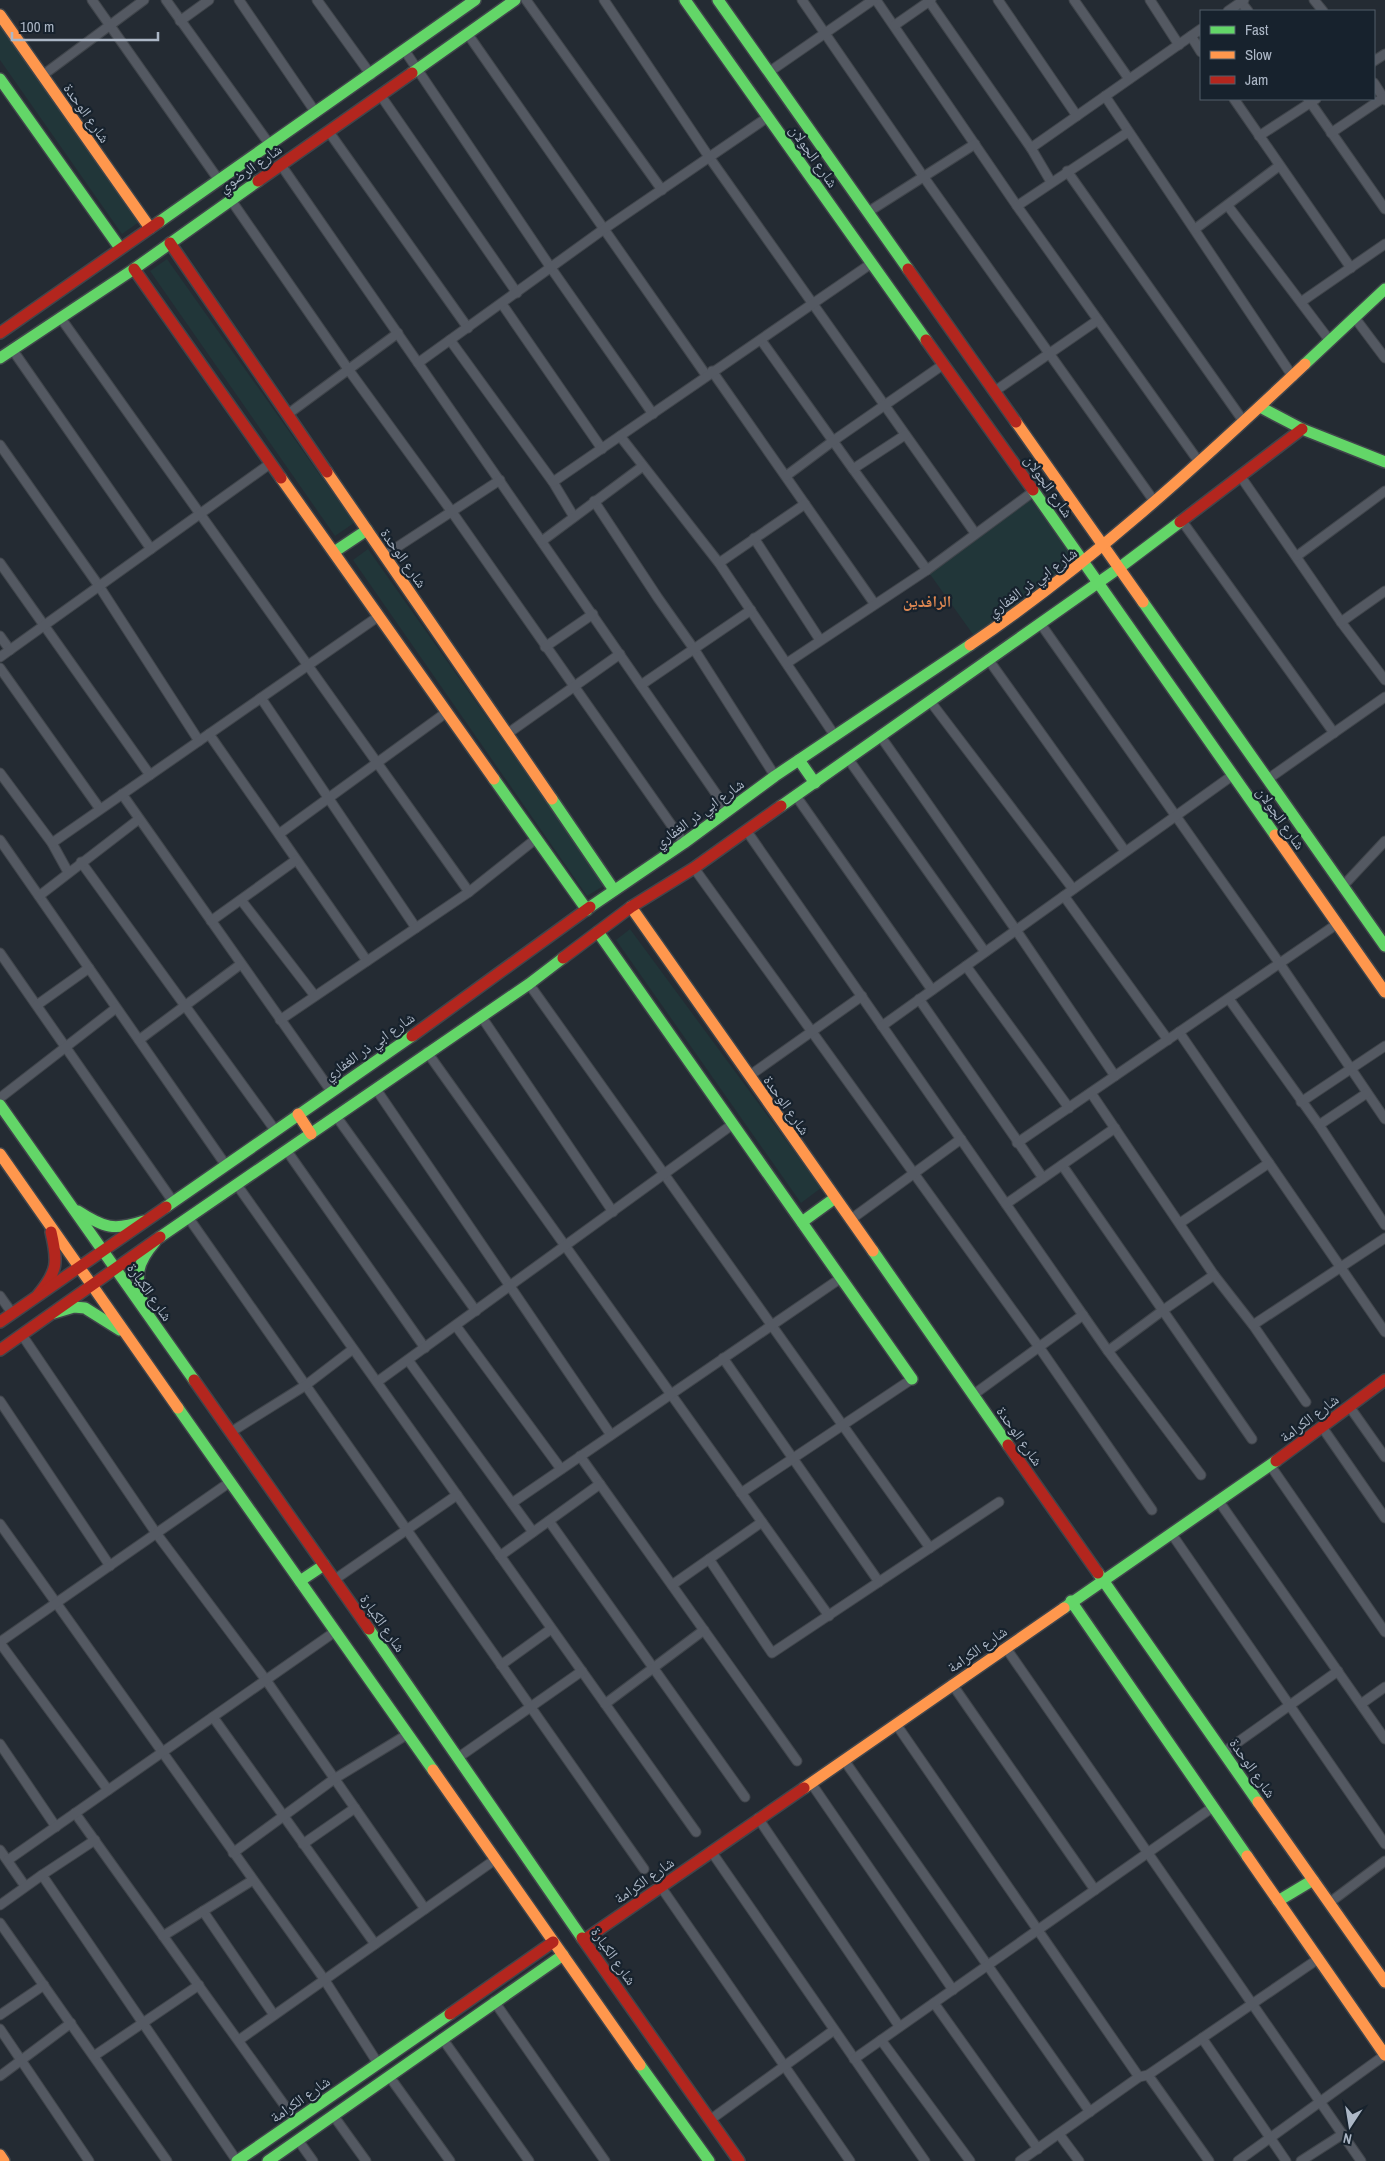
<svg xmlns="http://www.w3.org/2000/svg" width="1385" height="2161" font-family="'Archivo Narrow','Noto Naskh Arabic',sans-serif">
  <rect width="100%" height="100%" fill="#242b33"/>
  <!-- green -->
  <g fill="#213639">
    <path d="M0 26 139 222 122 234 0 60Z"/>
    <path d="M167 259 354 523 335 536 150 271Z"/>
    <path d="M1029 497 1079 566 977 640 927 570Z"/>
    <path d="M368 549 605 885 587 896 353 560Z"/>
    <path d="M630 929 821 1188 801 1203 616 940Z"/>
  </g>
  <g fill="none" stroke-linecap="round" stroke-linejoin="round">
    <!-- street casing -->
    <g stroke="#40454b" stroke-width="11">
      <g id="street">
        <path d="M92 0 218 179"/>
        <path d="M166 0 270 145"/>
        <path d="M239 0 316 113"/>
        <path d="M317 0 371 75"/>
        <path d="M526 0 662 190"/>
        <path d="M604 0 709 157 975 533"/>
        <path d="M802 0 923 176 1154 501"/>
        <path d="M876 0 1017 206 1199 462"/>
        <path d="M998 0 1077 116"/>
        <path d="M1074 0 1129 79"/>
        <path d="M1150 0 1179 45"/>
        <path d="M1314 0 1323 11"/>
        <path d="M929 1 1031 148 1051 182"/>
        <path d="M1241 2 1248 11"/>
        <path d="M1228 11 1244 0"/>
        <path d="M180 21 209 0"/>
        <path d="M895 25 931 0"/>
        <path d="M467 33 706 375"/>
        <path d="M1191 36 1201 52"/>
        <path d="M405 51 551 268 653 414"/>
        <path d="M1374 61 1385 54"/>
        <path d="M769 72 873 0"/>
        <path d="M43 75 144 0"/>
        <path d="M1374 83 1385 100"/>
        <path d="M381 96 517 293"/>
        <path d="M1105 96 1293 377"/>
        <path d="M1234 99 1351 268"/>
        <path d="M1308 99 1385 209"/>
        <path d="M329 132 468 328"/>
        <path d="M1331 133 1383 98"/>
        <path d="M1259 136 1316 99"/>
        <path d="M1031 148 1201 29"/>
        <path d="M281 165 728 811"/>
        <path d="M1067 171 1244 422"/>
        <path d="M231 200 348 369 452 512 684 843"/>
        <path d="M1017 206 1128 132"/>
        <path d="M1228 206 1330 341"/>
        <path d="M868 212 975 144"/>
        <path d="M1195 229 1279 166"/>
        <path d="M1301 302 1385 244"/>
        <path d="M502 304 602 449"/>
        <path d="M60 317 469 892"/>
        <path d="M1355 318 1385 358"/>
        <path d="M450 340 553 482 574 517"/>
        <path d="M761 340 853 469 927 570"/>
        <path d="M12 349 151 549"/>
        <path d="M418 363 604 229 768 117"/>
        <path d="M712 371 874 603"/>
        <path d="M995 391 1098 320"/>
        <path d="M288 414 398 333"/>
        <path d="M620 436 719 563 835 736"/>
        <path d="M0 445 99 586 199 741"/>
        <path d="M853 469 905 435"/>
        <path d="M786 476 833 441 944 364"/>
        <path d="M1241 477 1341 622 1385 680"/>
        <path d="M553 482 872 263"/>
        <path d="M594 501 658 598 694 649 775 776"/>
        <path d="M1182 521 1334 733"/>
        <path d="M754 538 820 640"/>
        <path d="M542 541 643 466"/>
        <path d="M385 555 500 480"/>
        <path d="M1297 556 1385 491"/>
        <path d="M0 563 150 775"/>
        <path d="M719 563 805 504"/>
        <path d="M1341 622 1385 591"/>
        <path d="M1040 623 1280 964 1385 1119"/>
        <path d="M0 636 10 650"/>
        <path d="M545 647 593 614"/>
        <path d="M0 657 271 463"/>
        <path d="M988 659 1125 851"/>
        <path d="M787 663 927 570 1034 491"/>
        <path d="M0 668 100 809"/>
        <path d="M641 685 751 610"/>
        <path d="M261 698 416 928"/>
        <path d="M930 701 1073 889"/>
        <path d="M209 734 367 961"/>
        <path d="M507 734 620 654"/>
        <path d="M881 737 1016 930 1115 1076"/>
        <path d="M849 760 985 952"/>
        <path d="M0 773 52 843 68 872"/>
        <path d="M1268 779 1385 697"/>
        <path d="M122 794 331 1091"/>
        <path d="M796 796 932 990"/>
        <path d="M746 830 1108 1351 1201 1475"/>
        <path d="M279 834 447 712"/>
        <path d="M0 840 225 1164"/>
        <path d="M52 843 379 616"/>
        <path d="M81 862 275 1130"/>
        <path d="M694 868 1039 1347 1152 1510"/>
        <path d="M1343 886 1385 841"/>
        <path d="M39 896 139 819"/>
        <path d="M1064 896 1168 1040"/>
        <path d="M241 900 315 996"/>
        <path d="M211 921 296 860"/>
        <path d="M0 953 172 1200"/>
        <path d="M966 966 1069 1108"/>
        <path d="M529 984 930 1548"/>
        <path d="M919 999 1043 1178"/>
        <path d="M1229 999 1319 1125 1385 1225"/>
        <path d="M37 1005 89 968"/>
        <path d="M481 1016 613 1212"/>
        <path d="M280 1020 469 892 537 838"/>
        <path d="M882 1026 1233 775"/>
        <path d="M1179 1032 1385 1332"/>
        <path d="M139 1040 241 964"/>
        <path d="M427 1052 829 1616"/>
        <path d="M749 1076 862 996"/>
        <path d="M376 1089 611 1435"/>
        <path d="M1091 1093 1214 1275 1253 1325 1306 1402"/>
        <path d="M0 1098 116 1008"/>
        <path d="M1301 1102 1385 1046"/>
        <path d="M336 1116 476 1311"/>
        <path d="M1319 1125 1367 1093"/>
        <path d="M1017 1143 1337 924"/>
        <path d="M287 1151 425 1348"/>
        <path d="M1062 1165 1252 1439"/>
        <path d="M237 1185 696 1832"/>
        <path d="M1006 1204 1115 1128"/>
        <path d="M188 1217 644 1869"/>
        <path d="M850 1220 961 1139"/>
        <path d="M1180 1223 1269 1163"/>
        <path d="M0 1296 12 1313"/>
        <path d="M1253 1325 1385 1238"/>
        <path d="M456 1326 561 1469"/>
        <path d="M22 1335 156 1533 266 1680 425 1909"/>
        <path d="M1108 1351 1162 1311 1214 1275"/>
        <path d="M723 1358 879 1582"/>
        <path d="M408 1360 533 1532"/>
        <path d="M377 1382 733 1124"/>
        <path d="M973 1395 1083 1315"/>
        <path d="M0 1401 110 1566"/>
        <path d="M1349 1406 1385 1457"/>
        <path d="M1322 1427 1385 1518"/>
        <path d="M231 1432 306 1385 353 1349"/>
        <path d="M580 1456 797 1761"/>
        <path d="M1270 1465 1385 1632"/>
        <path d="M741 1493 912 1379"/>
        <path d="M1218 1500 1385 1739"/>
        <path d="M512 1503 841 1278"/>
        <path d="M549 1521 745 1797"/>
        <path d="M0 1524 324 1979 377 2062"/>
        <path d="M1171 1533 1385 1844"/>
        <path d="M500 1556 600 1484"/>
        <path d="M709 1559 772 1653 999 1502"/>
        <path d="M334 1580 457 1495"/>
        <path d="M672 1585 762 1522"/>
        <path d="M0 1642 230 1482"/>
        <path d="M0 1643 108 1790"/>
        <path d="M1006 1648 1361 2161"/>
        <path d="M501 1665 551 1629"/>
        <path d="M952 1684 1095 1890"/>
        <path d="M605 1704 704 1630"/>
        <path d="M1361 1704 1385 1687"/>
        <path d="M213 1717 375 1944"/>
        <path d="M896 1724 1139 2077"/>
        <path d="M0 1744 56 1827"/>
        <path d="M1224 1752 1338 1671"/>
        <path d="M459 1757 582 1671"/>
        <path d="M844 1760 1090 2112"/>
        <path d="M811 1783 953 1990"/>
        <path d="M75 1813 295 2120"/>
        <path d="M758 1818 899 2026"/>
        <path d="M303 1844 355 1808"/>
        <path d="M0 1850 25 1886"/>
        <path d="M711 1851 925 2161"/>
        <path d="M233 1853 334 1779 408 1734"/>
        <path d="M8 1860 336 1631"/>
        <path d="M42 1875 237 2161"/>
        <path d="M661 1887 850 2161"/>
        <path d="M1329 1903 1385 1861"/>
        <path d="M0 1905 42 1875 95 1840"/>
        <path d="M203 1911 274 2015"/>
        <path d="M0 1923 167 2161"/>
        <path d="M163 1936 253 1880"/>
        <path d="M494 2001 605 2161"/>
        <path d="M934 2003 1038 2149"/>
        <path d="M0 2015 44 1985"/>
        <path d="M0 2029 89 2161"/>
        <path d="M442 2038 529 2161"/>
        <path d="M1202 2038 1286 2161"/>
        <path d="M239 2040 496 1859"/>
        <path d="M881 2040 970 2161"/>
        <path d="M94 2056 199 1985"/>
        <path d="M854 2059 1213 1807"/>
        <path d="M1148 2075 1209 2161"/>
        <path d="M0 2076 71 2023"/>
        <path d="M389 2076 450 2161"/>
        <path d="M333 2115 366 2161"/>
        <path d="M710 2120 834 2030"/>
        <path d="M1059 2134 1079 2161"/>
        <path d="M298 2140 313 2161"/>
        <path d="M1020 2161 1139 2077 1148 2075 1318 1959"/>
        <path d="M1238 2161 1385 2055"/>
        <path d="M1301 2161 1343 2134"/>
      </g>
    </g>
    <!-- fast casing -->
    <g stroke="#40454b" stroke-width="14">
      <g id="fast">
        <path d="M685 0 926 340"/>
        <path d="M718 0 908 269"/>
        <path d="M412 73 515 0"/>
        <path d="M0 79 120 248"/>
        <path d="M159 222 475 0"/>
        <path d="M0 358 134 269 258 181"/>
        <path d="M1305 364 1385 289"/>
        <path d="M1260 407 1302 429 1385 462"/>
        <path d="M1033 490 1275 835"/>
        <path d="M334 552 367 530"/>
        <path d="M1143 602 1385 946"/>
        <path d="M799 760 815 783"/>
        <path d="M494 779 587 910"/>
        <path d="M552 799 614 890"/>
        <path d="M781 806 1119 568 1180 522"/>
        <path d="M590 907 684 843 775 776 970 645"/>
        <path d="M598 932 912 1379"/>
        <path d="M0 1105 194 1380"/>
        <path d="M166 1207 412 1036"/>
        <path d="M78 1211C104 1228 114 1231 144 1221"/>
        <path d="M802 1222 835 1198"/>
        <path d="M160 1237 529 984 563 958"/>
        <path d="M873 1251 1008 1445"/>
        <path d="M143 1303C135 1276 136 1264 155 1242"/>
        <path d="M54 1313 74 1307 85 1308 120 1330"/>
        <path d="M178 1408 433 1770"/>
        <path d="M1098 1573 1258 1802"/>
        <path d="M300 1581 324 1565"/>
        <path d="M1071 1601 1247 1856"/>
        <path d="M1064 1608 1276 1461"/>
        <path d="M369 1629 582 1938"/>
        <path d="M1278 1901 1313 1880"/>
        <path d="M640 2065 709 2161"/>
        <path d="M237 2161 450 2014"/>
        <path d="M268 2161 563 1955"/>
      </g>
    </g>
    <!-- slow casing -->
    <g stroke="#40454b" stroke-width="14">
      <g id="slow">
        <path d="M0 15 150 228"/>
        <path d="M1016 422 1143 602"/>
        <path d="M327 472 552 799"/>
        <path d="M281 478 494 779"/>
        <path d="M970 645C1091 563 1199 464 1305 364"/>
        <path d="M1275 835 1385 992"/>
        <path d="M631 907 873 1251"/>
        <path d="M298 1114 311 1134"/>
        <path d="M0 1154 178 1408"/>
        <path d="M433 1770 640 2065"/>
        <path d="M804 1788 1064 1608"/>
        <path d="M1258 1802 1385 1982"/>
        <path d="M1247 1856 1385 2055"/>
        <path d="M0 2155 4 2161"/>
      </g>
    </g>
    <!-- jam casing -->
    <g stroke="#40454b" stroke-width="14">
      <g id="jam">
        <path d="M258 181 412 73"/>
        <path d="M170 243 327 472"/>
        <path d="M134 269 281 478"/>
        <path d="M908 269 1016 422"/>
        <path d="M0 333 159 222"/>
        <path d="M926 340 1033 490"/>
        <path d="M1180 522 1302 429"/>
        <path d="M563 958 631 907 694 868 781 806"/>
        <path d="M412 1036 590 907"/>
        <path d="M38 1295C58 1271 58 1262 51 1232"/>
        <path d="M0 1322 166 1207"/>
        <path d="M0 1350 160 1237"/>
        <path d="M194 1380 369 1629"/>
        <path d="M1008 1445 1098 1573"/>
        <path d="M1276 1461 1385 1380"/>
        <path d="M582 1938 739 2161"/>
        <path d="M584 1940 804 1788"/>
        <path d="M450 2014 553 1942"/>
      </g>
    </g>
    <!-- street -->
    <use href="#street" stroke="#545962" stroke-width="9"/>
    <!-- fast -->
    <use href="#fast" stroke="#63d668" stroke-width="11"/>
    <!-- slow -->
    <use href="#slow" stroke="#ff974d" stroke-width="11"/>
    <!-- jam -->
    <use href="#jam" stroke="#b3261e" stroke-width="11"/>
  </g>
  <g text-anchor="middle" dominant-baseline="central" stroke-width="4.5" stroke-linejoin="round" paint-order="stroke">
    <!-- street labels -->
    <g font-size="15" fill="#acb7c6" stroke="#17222d">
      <text transform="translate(87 113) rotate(55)">شارع الوحدة</text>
      <text transform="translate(814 156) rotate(55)">شارع الجولان</text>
      <text transform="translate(250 168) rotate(-35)">شارع الرضوي</text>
      <text transform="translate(1049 486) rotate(55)">شارع الجولان</text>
      <text transform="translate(404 558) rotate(55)">شارع الوحدة</text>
      <text transform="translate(1032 582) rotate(-36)">شارع ابي ذر الغفاري</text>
      <text transform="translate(699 813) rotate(-36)">شارع ابي ذر الغفاري</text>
      <text transform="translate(1281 818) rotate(55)">شارع الجولان</text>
      <text transform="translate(369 1046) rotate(-35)">شارع ابي ذر الغفاري</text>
      <text transform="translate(787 1105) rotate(55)">شارع الوحدة</text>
      <text transform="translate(150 1292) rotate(55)">شارع الكيارة</text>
      <text transform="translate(1309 1418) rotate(-37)">شارع الكرامة</text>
      <text transform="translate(1020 1436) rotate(55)">شارع الوحدة</text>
      <text transform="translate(383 1623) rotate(55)">شارع الكيارة</text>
      <text transform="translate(977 1649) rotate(-35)">شارع الكرامة</text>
      <text transform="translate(1253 1768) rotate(55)">شارع الوحدة</text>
      <text transform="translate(644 1880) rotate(-35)">شارع الكرامة</text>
      <text transform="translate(614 1956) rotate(55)">شارع الكيارة</text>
      <text transform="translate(300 2099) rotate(-35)">شارع الكرامة</text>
    </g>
    <!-- neighbourhood labels -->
    <g font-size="16" font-weight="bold" fill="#dc8651" stroke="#17222d">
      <text x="927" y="601">الرافدين</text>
    </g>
  </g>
  <!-- legend -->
  <rect x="1200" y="10" width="175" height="90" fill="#17222d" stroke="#535e6a"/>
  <rect x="1210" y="26" width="25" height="8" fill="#63d668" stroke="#535e6a"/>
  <text x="1245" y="35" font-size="15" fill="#acb7c6">Fast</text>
  <rect x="1210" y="51" width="25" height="8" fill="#ff974d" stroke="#535e6a"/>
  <text x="1245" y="60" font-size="15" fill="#acb7c6">Slow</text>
  <rect x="1210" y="76" width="25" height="8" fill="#b3261e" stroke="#535e6a"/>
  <text x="1245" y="85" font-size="15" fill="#acb7c6">Jam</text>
  <!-- north arrow -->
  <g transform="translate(1350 2126) rotate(192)" stroke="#17222d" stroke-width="4" paint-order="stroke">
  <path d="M0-4L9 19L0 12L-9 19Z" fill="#acb7c6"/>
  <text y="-8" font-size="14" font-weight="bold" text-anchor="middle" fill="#acb7c6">N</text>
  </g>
  <!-- scale -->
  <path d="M12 32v8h146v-8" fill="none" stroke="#acb7c6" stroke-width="2.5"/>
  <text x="20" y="32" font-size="15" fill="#acb7c6" stroke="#17222d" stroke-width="4" paint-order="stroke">100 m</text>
</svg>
